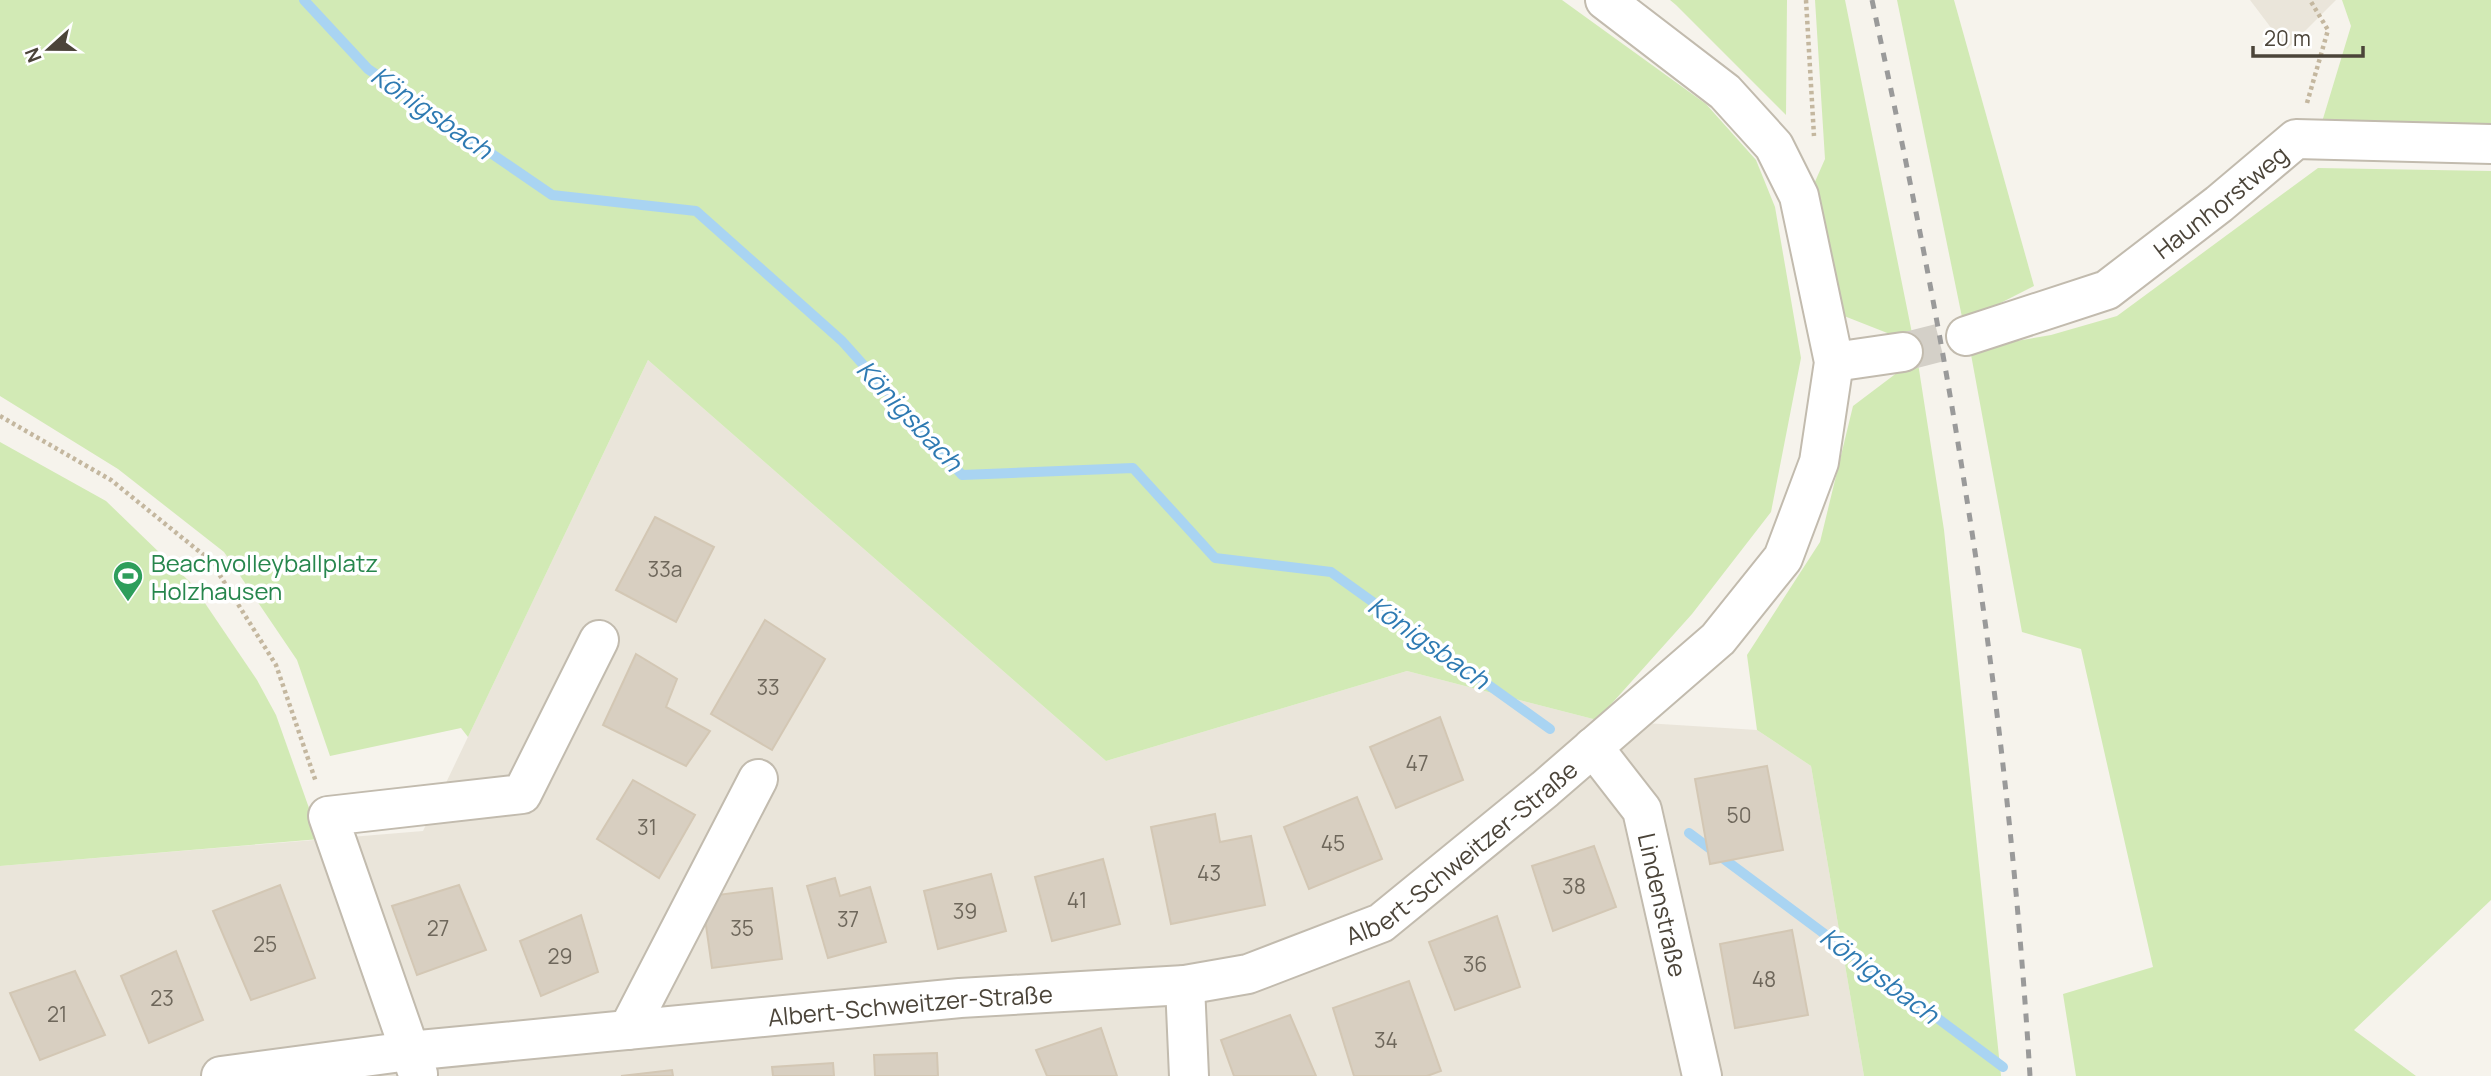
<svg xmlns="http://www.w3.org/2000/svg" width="2491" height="1076" font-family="Manrope,sans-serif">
  <rect width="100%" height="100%" fill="#f6f3ec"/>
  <!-- residential -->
  <g fill="#eae5da">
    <path d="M2250 0H2336L2287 49Z"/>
    <path d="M648 360 1106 761 1407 671 1597 720 1757 730 1811 766 1864 1076H0V866L423 831Z"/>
  </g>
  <!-- green -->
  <g fill="#d2eab5">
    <path d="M0 0H1562L1706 104 1756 160 1775 207 1801 358 1771 512 1692 614 1597 720 1407 671 1106 761 648 360 468 737 461 728 330 756 297 660 224 552 118 469 0 396Z"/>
    <path d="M1670 0H1787L1786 115 1676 5Z"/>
    <path d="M1815 0H1845L1918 363 1944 530 2001 1076H1864L1811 766 1757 730 1747 655 1820 542 1853 406 1906 366 1900 338 1839 314 1810 193 1825 159Z"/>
    <path d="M1897 0H1954L2034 286 1963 322Z"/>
    <path d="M2342 0H2491V124L2322 122 2351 26Z"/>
    <path d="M2318 168 2491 171V900L2354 1030 2416 1076H2076L2063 994 2153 967 2081 649 2022 632 1970 349 2051 335 2117 316Z"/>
    <path d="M0 442 106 501 192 584 257 680 276 715 320 839 0 866Z"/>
  </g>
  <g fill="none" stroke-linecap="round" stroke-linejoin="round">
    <!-- stream -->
    <g stroke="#a9d4f2" stroke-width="10">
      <path d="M304 0 368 69 552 195 696 211 842 341 962 475 1133 468 1215 558 1331 572 1550 729"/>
      <path d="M1689 833 2003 1067"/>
    </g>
  </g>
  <!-- building -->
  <g fill="#d8cfc1" stroke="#d3c7b4" stroke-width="2">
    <path d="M655 517 714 547 676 622 616 590Z"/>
    <path d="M765 620 825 659 772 750 711 714Z"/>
    <path d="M636 654 677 679 666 707 710 731 686 766 603 725Z"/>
    <path d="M1440 717 1463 780 1396 808 1370 747Z"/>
    <path d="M1767 766 1783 850 1710 864 1695 779Z"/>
    <path d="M633 780 695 815 659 878 597 839Z"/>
    <path d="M1357 797 1382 859 1309 889 1284 827Z"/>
    <path d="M1215 814 1220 842 1251 836 1265 905 1171 924 1151 827Z"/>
    <path d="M1594 846 1616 907 1553 931 1532 866Z"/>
    <path d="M1103 859 1120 924 1052 941 1035 877Z"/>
    <path d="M991 874 1006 931 938 949 924 891Z"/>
    <path d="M835 878 840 896 870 887 886 942 828 958 807 886Z"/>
    <path d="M280 885 315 978 251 1000 213 911Z"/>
    <path d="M459 885 486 950 417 975 392 906Z"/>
    <path d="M772 888 782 959 712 968 702 897Z"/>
    <path d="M581 915 598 972 541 996 520 941Z"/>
    <path d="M1497 916 1520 987 1455 1010 1429 942Z"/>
    <path d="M1792 930 1808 1015 1735 1028 1720 944Z"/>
    <path d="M176 951 203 1020 149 1043 121 976Z"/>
    <path d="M75 971 105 1035 40 1060 10 993Z"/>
    <path d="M1409 981 1441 1071 1427 1076H1354L1333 1008Z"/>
    <path d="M1290 1015 1316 1076H1234L1221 1040Z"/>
    <path d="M1101 1028 1117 1076H1047L1036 1050Z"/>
    <path d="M937 1053 938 1076H875L874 1055Z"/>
    <path d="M833 1063 834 1076H773L772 1067Z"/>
    <path d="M672 1070 673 1076H621Z"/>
  </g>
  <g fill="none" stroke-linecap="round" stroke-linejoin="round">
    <!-- minor-tunnel -->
    <path stroke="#d4d0c8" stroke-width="38" stroke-dasharray="38 19" stroke-linecap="butt" d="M1903 352 1966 336"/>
    <!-- minor casing -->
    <g stroke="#c2bbae" stroke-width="42">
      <g id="minor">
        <path id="s1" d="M1966 336 2107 290 2219 204 2296 139 2491 144"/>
        <path d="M1834 362 1903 352"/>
        <path id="s2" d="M1593 747 1642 810 1702 1076"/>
        <path d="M1185 985 1189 1076"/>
        <path d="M628 1030 758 779"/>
        <path d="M418 1074 328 816 522 794 599 640"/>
        <path id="s3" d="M221 1076 409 1051 960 998 1185 985 1248 974 1381 923 1545 789 1718 639 1783 558 1819 462 1834 362 1799 196 1774 146 1725 92 1605 0"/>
      </g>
    </g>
    <!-- path -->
    <g stroke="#c4b79f" stroke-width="4.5" stroke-dasharray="3.5 3.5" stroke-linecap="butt">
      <path d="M1806 0 1814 136"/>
      <path d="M2307 103 2328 30 2310 0"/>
      <path d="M0 416 111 480 211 561 276 665 316 782"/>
    </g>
    <!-- minor -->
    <use href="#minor" stroke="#fff" stroke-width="38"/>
    <!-- rail -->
    <path stroke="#9a9a9a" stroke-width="5" stroke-dasharray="9 9" stroke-linecap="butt" d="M1872 0C1907 164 1941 329 1966 494 1997 687 2018 881 2030 1076"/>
  </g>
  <!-- icons -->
  <defs>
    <g id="stadium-pin" transform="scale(1.575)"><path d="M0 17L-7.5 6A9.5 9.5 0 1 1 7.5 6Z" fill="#2e9e5b" stroke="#fff"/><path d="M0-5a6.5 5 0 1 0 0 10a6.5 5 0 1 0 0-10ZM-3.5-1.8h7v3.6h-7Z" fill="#fff"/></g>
  </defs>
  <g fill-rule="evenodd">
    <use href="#stadium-pin" x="128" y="576"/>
  </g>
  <g text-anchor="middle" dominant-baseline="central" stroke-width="7" stroke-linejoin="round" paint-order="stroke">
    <!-- number labels -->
    <g font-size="21" fill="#6e675b">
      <text x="665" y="569">33a</text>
      <text x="768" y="687">33</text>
      <text x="1417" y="763">47</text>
      <text x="1739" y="815">50</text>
      <text x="647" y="827">31</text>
      <text x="1333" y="843">45</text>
      <text x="1209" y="873">43</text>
      <text x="1574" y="886">38</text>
      <text x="1077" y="900">41</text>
      <text x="965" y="911">39</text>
      <text x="848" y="919">37</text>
      <text x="438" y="928">27</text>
      <text x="742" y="928">35</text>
      <text x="265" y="944">25</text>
      <text x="560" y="956">29</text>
      <text x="1475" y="964">36</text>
      <text x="1764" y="979">48</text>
      <text x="162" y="998">23</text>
      <text x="57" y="1014">21</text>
      <text x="1386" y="1040">34</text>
    </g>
    <!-- street labels -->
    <g font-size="24" fill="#4b4439" stroke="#fff">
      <text stroke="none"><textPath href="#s1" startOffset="292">Haunhorstweg</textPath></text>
      <text stroke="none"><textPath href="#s3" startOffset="1281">Albert-Schweitzer-Straße</textPath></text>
      <text stroke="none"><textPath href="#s2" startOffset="177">Lindenstraße</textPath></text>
      <text stroke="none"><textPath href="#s3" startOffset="693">Albert-Schweitzer-Straße</textPath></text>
    </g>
    <!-- leisure labels -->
    <g font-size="24" fill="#27864d" stroke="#fff" text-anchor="start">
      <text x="151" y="562">Beachvolleyballplatz<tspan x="151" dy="28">Holzhausen</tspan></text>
    </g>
    <!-- water labels -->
    <g font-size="26" font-style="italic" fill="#2e7ab2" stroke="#fff">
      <text transform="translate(432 112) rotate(35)">Königsbach</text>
      <text transform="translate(910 415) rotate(47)">Königsbach</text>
      <text transform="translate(1429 642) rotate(35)">Königsbach</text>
      <text transform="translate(1880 975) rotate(37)">Königsbach</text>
    </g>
  </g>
  <!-- north arrow -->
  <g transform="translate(49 49) rotate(249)" stroke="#ffffff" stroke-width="5" paint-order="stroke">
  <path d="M0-5L12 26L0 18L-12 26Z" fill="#4b4439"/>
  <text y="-10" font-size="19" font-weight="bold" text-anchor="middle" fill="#4b4439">N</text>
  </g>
  <!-- scale -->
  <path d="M2253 46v10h110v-10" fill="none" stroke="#4b4439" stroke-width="3.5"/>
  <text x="2264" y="46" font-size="21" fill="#4b4439" stroke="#ffffff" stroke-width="5" paint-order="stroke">20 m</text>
</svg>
